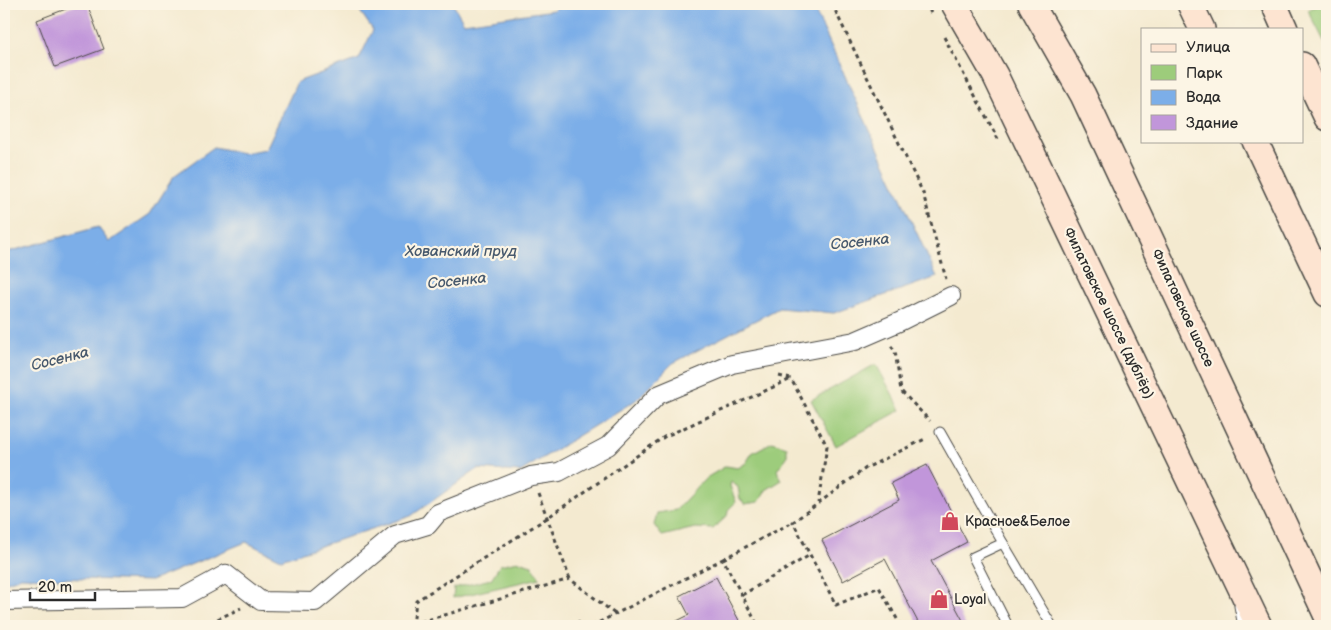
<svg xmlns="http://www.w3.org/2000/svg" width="1331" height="630" font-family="'Balsamiq Sans',sans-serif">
  <rect width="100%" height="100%" fill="#fcf5e5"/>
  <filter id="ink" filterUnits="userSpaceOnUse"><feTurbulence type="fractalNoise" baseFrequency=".02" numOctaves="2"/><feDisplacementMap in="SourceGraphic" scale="10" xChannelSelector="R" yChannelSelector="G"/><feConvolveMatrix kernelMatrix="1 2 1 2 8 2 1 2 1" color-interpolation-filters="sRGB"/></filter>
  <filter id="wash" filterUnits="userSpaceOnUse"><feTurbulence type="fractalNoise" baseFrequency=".0096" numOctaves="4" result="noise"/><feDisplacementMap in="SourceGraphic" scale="20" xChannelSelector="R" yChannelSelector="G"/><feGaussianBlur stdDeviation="1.12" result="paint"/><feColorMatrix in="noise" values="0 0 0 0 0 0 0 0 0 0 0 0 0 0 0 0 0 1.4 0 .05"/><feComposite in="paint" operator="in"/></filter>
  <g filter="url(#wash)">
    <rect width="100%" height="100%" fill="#f4ead0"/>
    <!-- green -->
    <g fill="#9dcc7b" stroke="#647c53">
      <path d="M1320 4H1327V47L1308 10Z"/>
      <path d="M876 364 901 410 836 446 811 400Z"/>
      <path d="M772 442 787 447V457L777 470 782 480 766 490 759 502 745 504 740 499 738 487 731 482 730 486 736 502 728 510 727 516 713 529 695 528 662 536 654 525 657 513 676 510 706 478 726 466 738 468 746 463 752 453Z"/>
      <path d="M518 561 532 565 540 578 453 598 454 588 491 579 500 565Z"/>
    </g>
    <!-- water -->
    <path fill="#7caee8" stroke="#546c8a" d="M355 4H453L464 23 553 10 562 4H812L937 277 834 313 779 308 673 363 636 400 520 472 478 469 411 516 281 559 246 542 151 581 21 577 4 583V253L98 227 109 242 150 214 174 176 214 147 243 153 266 149 297 82 359 59 373 30Z"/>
    <g id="blocks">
      <!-- building -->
      <g fill="#c196da">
        <path d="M79 4H87L104 49 55 67 37 20Z"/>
        <path d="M927 465 967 542 931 561 966 626H920L885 559 843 581 822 540 899 500 891 483Z"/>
        <path d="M716 577 742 626H667L689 615 679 596Z"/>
      </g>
    </g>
  </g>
  <g filter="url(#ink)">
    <use href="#blocks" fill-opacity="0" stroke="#494844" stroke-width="1"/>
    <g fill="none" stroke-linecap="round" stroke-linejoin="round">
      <!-- lane casing -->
      <g stroke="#494844" stroke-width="11">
        <g id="lane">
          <path d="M940 432 1003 543 973 557 1008 626"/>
          <path d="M1003 543 1052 626"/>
          <path d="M1239 606 1243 626"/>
        </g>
      </g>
      <!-- street casing -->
      <g stroke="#494844" stroke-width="20">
        <path id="street" d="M4 601 182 598 226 574 261 601 315 602 395 535 428 525 438 513 531 476 559 472 608 446 658 395 732 364 855 341 899 322 951 296"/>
      </g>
      <!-- secondary casing -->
      <g stroke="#494844" stroke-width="28">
        <g id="secondary">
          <path d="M954 4 995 75 1259 626"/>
          <path d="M1031 4 1083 95 1327 616"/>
          <path d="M1190 4 1202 29"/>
          <path d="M1274 4 1285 29"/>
          <path d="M1302 65 1327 118"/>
          <path d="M1255 141 1327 294"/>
        </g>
      </g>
      <!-- path -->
      <g stroke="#494844" stroke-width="3" stroke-dasharray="4 4" stroke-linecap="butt">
        <path d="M832 4 923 193 946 279"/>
        <path d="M925 4 931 13"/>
        <path d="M944 37 998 139"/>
        <path d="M891 346 895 351 901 391 930 421"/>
        <path d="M779 376 791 379 827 446 818 503"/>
        <path d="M538 493 570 579 615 614"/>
        <path d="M723 559 793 522"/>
        <path d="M742 595 810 555"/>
        <path d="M413 624 570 579"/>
        <path d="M203 626 241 608"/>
        <path d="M413 626 416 601 547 518 664 437 791 379"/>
        <path d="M571 626 578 622 581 626"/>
        <path d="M592 626 723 559 758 626"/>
        <path d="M901 626 879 587 836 605 793 522 866 468 927 438"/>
      </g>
      <!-- lane -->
      <use href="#lane" stroke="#fff" stroke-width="9"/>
      <!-- street -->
      <use href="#street" stroke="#fff" stroke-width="18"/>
      <!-- secondary -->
      <use href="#secondary" stroke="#fde4d1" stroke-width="25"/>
    </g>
  </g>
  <!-- icons -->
  <defs>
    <g id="shop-bare" transform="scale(1.5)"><path d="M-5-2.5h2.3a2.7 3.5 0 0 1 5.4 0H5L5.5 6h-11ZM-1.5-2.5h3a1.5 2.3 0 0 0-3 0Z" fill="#d1495b" stroke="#fcf5e5" stroke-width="2.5" paint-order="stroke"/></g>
  </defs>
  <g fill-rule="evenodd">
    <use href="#shop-bare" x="950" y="521"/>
    <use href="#shop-bare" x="939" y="599"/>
  </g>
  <g text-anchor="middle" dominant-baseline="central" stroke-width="4.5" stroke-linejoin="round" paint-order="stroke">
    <!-- street labels -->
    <g font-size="14" fill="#2b2b2b" stroke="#fcf5e5">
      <text transform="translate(1183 308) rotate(65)">Филатовское шоссе</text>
      <text transform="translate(1109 313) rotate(64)">Филатовское шоссе (дублёр)</text>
    </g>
    <!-- poi labels -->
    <g font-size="14" fill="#2b2b2b" stroke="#fcf5e5" text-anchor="start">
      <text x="965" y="521">Красное&amp;Белое</text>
      <text x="954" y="599">Loyal</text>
    </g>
    <!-- water labels -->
    <g font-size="15" font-style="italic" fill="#47596d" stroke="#fcf5e5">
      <text transform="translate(860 242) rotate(-6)">Сосенка</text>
      <text x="461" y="251">Хованский пруд</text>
      <text transform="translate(457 281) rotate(-6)">Сосенка</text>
      <text transform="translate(60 359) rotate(-14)">Сосенка</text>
    </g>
  </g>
  <!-- margin -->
  <rect width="1331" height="630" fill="none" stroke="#fcf5e5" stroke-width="20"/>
  <!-- legend -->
  <rect x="1141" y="28" width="162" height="115" fill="#fcf5e5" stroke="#a8a49b"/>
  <rect x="1151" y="44" width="25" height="8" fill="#fde4d1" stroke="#a8a49b"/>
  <text x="1186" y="52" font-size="15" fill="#2b2b2b">Улица</text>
  <rect x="1151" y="65" width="25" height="15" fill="#9dcc7b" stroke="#a8a49b"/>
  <text x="1186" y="78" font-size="15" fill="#2b2b2b">Парк</text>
  <rect x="1151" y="90" width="25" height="15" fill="#7caee8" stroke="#a8a49b"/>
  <text x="1186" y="102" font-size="15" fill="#2b2b2b">Вода</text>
  <rect x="1151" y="115" width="25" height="15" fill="#c196da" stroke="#a8a49b"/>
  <text x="1186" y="128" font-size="15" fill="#2b2b2b">Здание</text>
  <!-- scale -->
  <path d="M30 592v8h65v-8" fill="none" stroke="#2b2b2b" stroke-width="2.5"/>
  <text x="38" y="592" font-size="15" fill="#2b2b2b" stroke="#fcf5e5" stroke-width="4" paint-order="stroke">20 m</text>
</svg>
